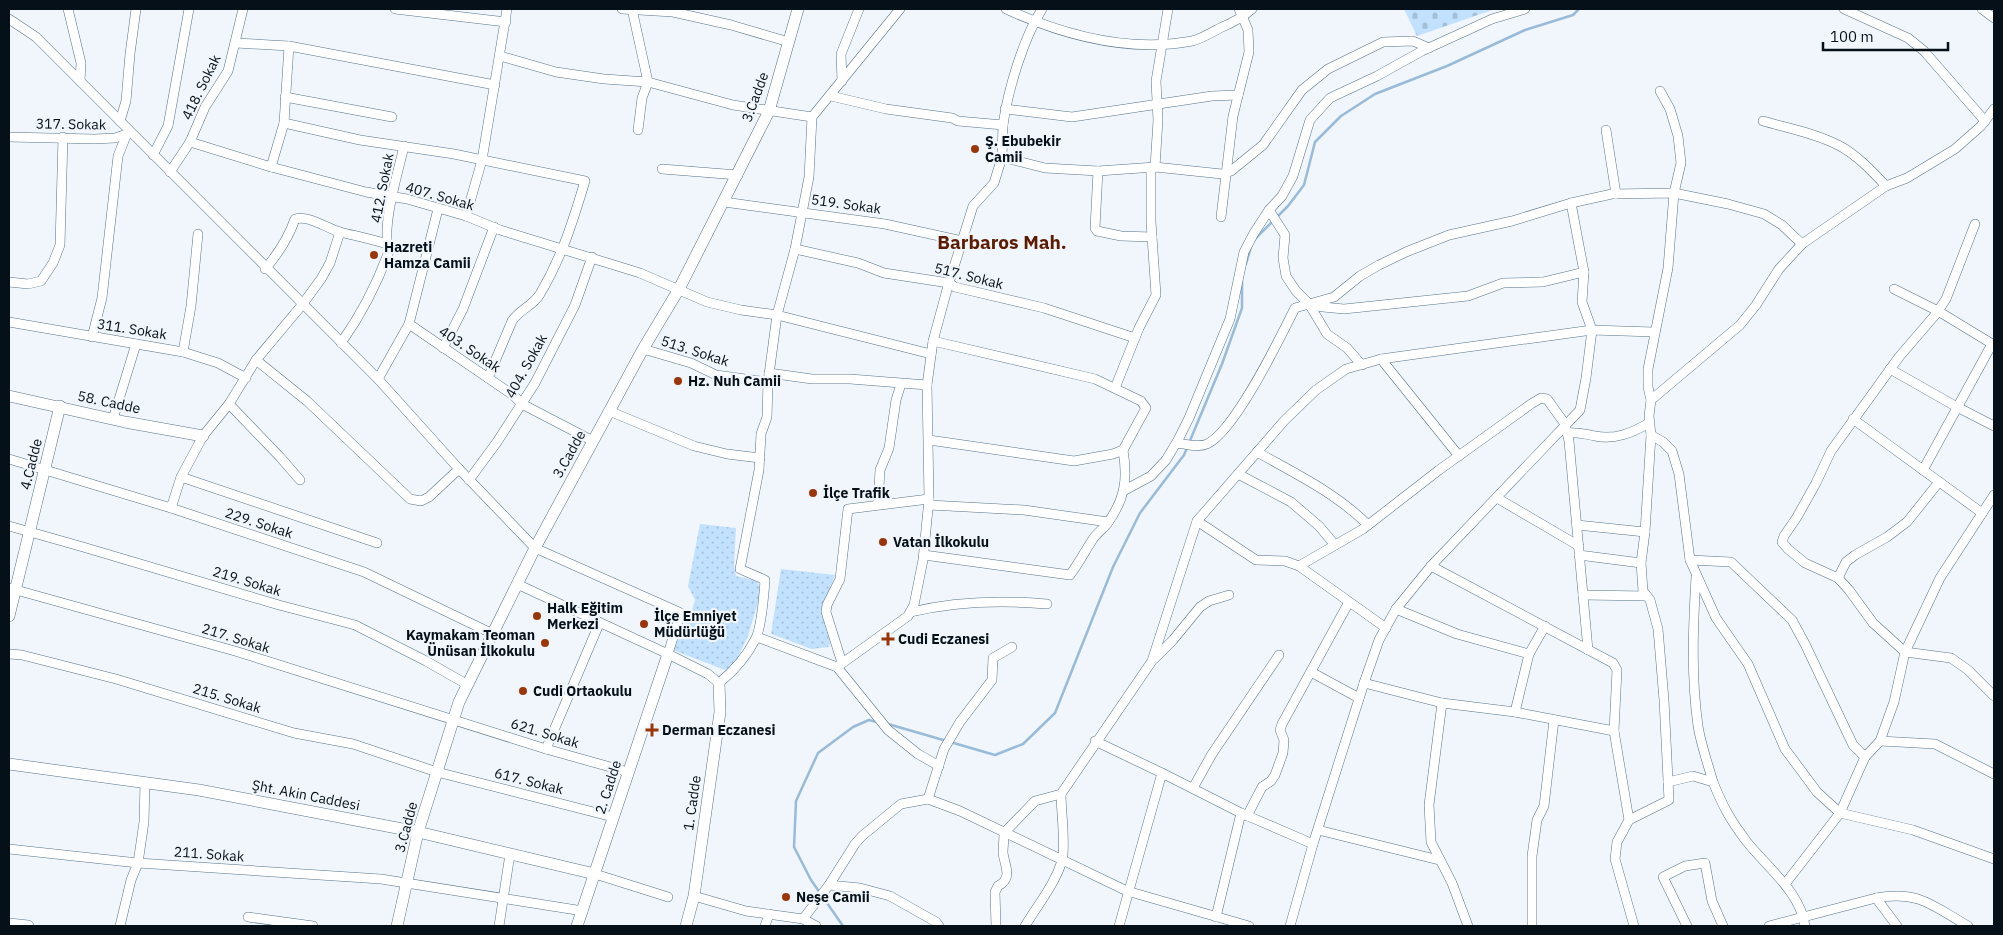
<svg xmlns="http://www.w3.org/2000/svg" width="2003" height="935" font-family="'IBM Plex Sans',sans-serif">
  <defs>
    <pattern id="cemetery-stones" width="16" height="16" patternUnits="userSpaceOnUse" patternTransform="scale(1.25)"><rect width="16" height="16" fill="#c1e1fe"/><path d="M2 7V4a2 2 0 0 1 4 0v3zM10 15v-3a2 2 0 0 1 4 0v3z" fill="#a4c0d9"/></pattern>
    <pattern id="park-dots" width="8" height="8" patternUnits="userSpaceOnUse" patternTransform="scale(1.25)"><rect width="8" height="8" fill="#c1e1fe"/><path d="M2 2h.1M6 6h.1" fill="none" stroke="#a4c0d9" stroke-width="1.8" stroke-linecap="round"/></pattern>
  </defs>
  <rect width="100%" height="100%" fill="#f0f6fb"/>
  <!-- cemetery -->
  <path fill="url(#cemetery-stones)" d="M1404 9H1495L1417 36Z"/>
  <!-- park -->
  <g fill="url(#park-dots)">
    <path d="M700 524 736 528 734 565 736 576 757 581 761 592 748 636 733 667 725 670 673 650 691 614 695 600 688 586Z"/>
    <path d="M781 569 835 575 821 611 830 643 829 647 812 649 771 634Z"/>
  </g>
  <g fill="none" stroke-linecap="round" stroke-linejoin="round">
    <!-- stream -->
    <g stroke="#99bbd9" stroke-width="2.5">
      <path d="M1277 217 1288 206 1304 185 1315 142 1341 116 1375 94 1447 66 1525 30 1573 15 1579 9"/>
      <path d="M1254 240 1273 221"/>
      <path d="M1246 264 1251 247"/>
      <path d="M1189 443 1222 364 1242 308V281"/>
      <path d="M888 724 995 755 1023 744 1055 713 1113 567 1140 513 1184 455 1187 448"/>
      <path d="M843 926 811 880 794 847 796 801 818 753 853 727 869 720 877 722"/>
    </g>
    <!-- minor casing -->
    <g stroke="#58738b" stroke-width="10">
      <g id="minor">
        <path d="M68 9 81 63 80 81"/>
        <path d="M395 9 506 22"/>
        <path d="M622 9 673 12 731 25 789 42"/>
        <path d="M632 9 648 82 642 98 638 130"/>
        <path d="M1006 9C1063 35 1128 53 1192 41 1201 39 1211 33 1220 28 1232 23 1242 18 1252 9"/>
        <path d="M1844 9 1908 38 1924 51 1985 121"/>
        <path d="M1982 9 1994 18"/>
        <path d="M9 19 36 37 378 379 459 469 535 548 679 612 680 615 667 657"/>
        <path d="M236 43 289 46 495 85"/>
        <path d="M500 56 556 72 604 79 648 82 733 105 812 117"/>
        <path d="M842 81 841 54 859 9"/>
        <path d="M831 96 886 109 952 118 958 121 1003 125 1002 157 994 183 973 206 948 286 933 341 927 385 929 499 923 560 914 605 908 616 837 667"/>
        <path d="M285 97 392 117"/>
        <path d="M1005 109 1072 117 1212 96 1238 95"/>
        <path d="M120 121 126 101 130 54 136 9"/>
        <path d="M1763 121C1787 128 1815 133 1838 145 1856 154 1872 171 1886 186"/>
        <path d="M284 123 360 140 454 154 585 181C573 221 562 257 540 294 534 305 519 310 512 321L488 378"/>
        <path d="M1003 125C1008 90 1023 39 1042 9"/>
        <path d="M1606 130 1616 194"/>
        <path d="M9 137 95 139 115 138 127 134"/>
        <path d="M190 142 271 167 366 192 407 199 466 216 500 230 640 273 707 302 741 310 777 315 931 354"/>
        <path d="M153 155 168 126 189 9"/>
        <path d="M1002 157 1045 168 1098 171 1155 167 1222 174 1231 171 1263 145 1302 90 1328 69 1383 42 1413 41 1429 48"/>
        <path d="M271 167 284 123 289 46"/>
        <path d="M1155 167 1158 120 1156 81 1168 9"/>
        <path d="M662 169 738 175"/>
        <path d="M1098 171 1095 228 1097 231 1121 236 1152 237"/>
        <path d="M170 172 190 142 205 107 228 71 243 9"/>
        <path d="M724 202 885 224 962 241"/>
        <path d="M1269 210 1285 235 1283 258 1286 276 1296 291 1309 304 1323 307 1344 309 1468 296 1503 283 1543 282 1584 272"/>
        <path d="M466 216 482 160 507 9"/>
        <path d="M1221 217 1233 116 1249 52 1248 30 1239 9"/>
        <path d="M1975 224 1946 299 1936 314 1899 357 1831 451 1816 483 1797 517 1784 536 1782 542 1788 549 1805 563 1838 578 1849 590 1873 623 1905 652 1951 658 1968 670 1994 696"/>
        <path d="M795 249 858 263 884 273 949 283 955 287 1044 308 1135 338"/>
        <path d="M265 269C279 253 288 239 295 219 309 215 326 228 340 232 356 236 371 239 387 244"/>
        <path d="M9 282 28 284 41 281 53 263 60 245 63 137"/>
        <path d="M1894 289 1938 311 1994 345"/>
        <path d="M1309 304 1327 334 1347 348 1362 365"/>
        <path d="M9 322 183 352 218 363 246 378"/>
        <path d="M409 324 513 395 522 404 593 441"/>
        <path d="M92 337 102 298 118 156 126 136"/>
        <path d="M341 343C361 315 377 284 389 251 381 226 398 173 404 146"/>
        <path d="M443 348 463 309 494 227"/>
        <path d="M643 349 691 363 716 375 768 382"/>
        <path d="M183 352 191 306 198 234"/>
        <path d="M1381 359 1459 456"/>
        <path d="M256 360 307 401 410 499 421 501 429 497 459 469"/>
        <path d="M1890 369 1957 407 1994 426"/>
        <path d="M769 373 812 379H850L927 385"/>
        <path d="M378 379 409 324 438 209"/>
        <path d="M1115 388 1139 328 1156 295 1151 222V168"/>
        <path d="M1651 400 1740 325 1756 305 1779 269 1802 244 1886 186 1907 178 1955 149 1981 126 1994 109"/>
        <path d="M229 404 280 457 300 480"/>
        <path d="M609 411 694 446 727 454 760 458"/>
        <path d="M113 419 136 344"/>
        <path d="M1853 419 1982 513"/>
        <path d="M1567 433C1579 432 1584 434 1595 436 1615 440 1632 433 1649 423"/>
        <path d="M1651 435 1663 442 1672 451 1679 474 1690 560 1716 618 1748 664 1785 749 1817 792 1840 813 1913 830 1994 859"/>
        <path d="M929 440 1074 461 1113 454 1123 450 1146 408 1141 401 1095 379 933 341"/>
        <path d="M1177 443C1186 444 1198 448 1207 444 1235 431 1280 338 1295 308L1334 297 1360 276 1379 265 1406 252 1449 235 1512 221 1571 203 1612 194 1674 193 1728 204 1764 214 1782 225 1802 244"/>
        <path d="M1257 452C1296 474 1336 493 1368 525"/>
        <path d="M9 459 171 508 364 572 493 634"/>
        <path d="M1923 470 1992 344"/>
        <path d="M1238 474 1291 502 1319 526 1335 545"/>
        <path d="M181 477 377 543"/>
        <path d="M469 480 497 442 535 383 575 305 592 257"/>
        <path d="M1125 490 1151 476 1166 460 1178 440 1189 418 1230 319 1244 252 1254 233 1269 210 1282 196 1293 176 1310 120 1330 98 1377 76 1422 51 1492 19 1525 9"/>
        <path d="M1497 498 1579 546"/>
        <path d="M878 504 880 470 889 448 896 400 901 384"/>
        <path d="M929 505 1024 510 1108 522"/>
        <path d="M171 508 181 477 203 436 229 404 256 360 302 305 321 279 330 263 340 232"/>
        <path d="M1197 521 1256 560 1285 561 1299 566 1386 628"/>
        <path d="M1577 525 1645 532"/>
        <path d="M9 526 83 547 279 605 355 625 426 661 468 685"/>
        <path d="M924 555 1070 575C1079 563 1085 551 1093 539 1097 533 1103 529 1107 524 1125 499 1128 480 1123 450"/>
        <path d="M1579 555 1641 563"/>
        <path d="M1690 560 1731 562 1792 620 1805 644 1853 745 1865 757"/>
        <path d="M1299 566 1363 529 1439 470 1531 404 1541 398 1547 399 1565 424 1569 441 1588 650"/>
        <path d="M1431 566 1613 663 1617 670 1614 731 1629 820 1617 842 1615 859 1634 926"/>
        <path d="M1696 577C1693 627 1691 676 1698 726 1701 745 1708 764 1713 782"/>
        <path d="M1838 578 1846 562 1855 555 1887 537 1907 522 1939 482"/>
        <path d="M517 584 668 654 708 674 719 683C734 671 747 656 756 638 761 627 764 594 765 580L740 569 759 470 761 434 767 417 768 382 777 315 795 249 809 177 812 117 900 9"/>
        <path d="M9 588 235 651 546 749 628 772"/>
        <path d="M1583 595 1647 596"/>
        <path d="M1396 609 1457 634 1529 654"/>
        <path d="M911 612C956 601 1002 600 1047 604"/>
        <path d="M757 637 837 667 888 730 918 754 939 766"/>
        <path d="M9 654 22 655 116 679 294 733 353 744 437 772 613 817"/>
        <path d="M1154 659 1173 640 1200 607 1209 601 1229 595"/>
        <path d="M842 663 826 612 827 605 840 579 848 509 929 499"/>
        <path d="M1311 672 1359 698"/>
        <path d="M1364 683 1442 703 1515 712 1614 731"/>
        <path d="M1442 703 1429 805 1431 842 1452 883 1468 926"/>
        <path d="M1515 712 1529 654 1545 626"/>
        <path d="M1095 741 1162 773 1241 813 1313 844"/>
        <path d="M1880 741 1935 744 1994 774"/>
        <path d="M546 749 599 624"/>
        <path d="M1668 782 1693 776 1713 782C1723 807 1731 821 1747 842 1767 867 1801 893 1805 926"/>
        <path d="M1193 788 1212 754 1279 655"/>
        <path d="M928 799 944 749 960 722 992 680 993 658 1012 647"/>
        <path d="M1247 816 1262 787 1271 781 1275 775 1283 753 1284 740 1280 730 1282 724 1349 602"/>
        <path d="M1629 820 1669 800 1664 700 1658 629 1650 600 1643 591 1641 563 1645 532 1651 435 1649 416 1651 400 1648 387V369L1668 268 1674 193 1681 163 1678 136 1670 109 1660 91"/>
        <path d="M1318 830 1439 860"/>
        <path d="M9 849 138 863 381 879 583 911"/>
        <path d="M595 874 668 897"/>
        <path d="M1785 884 1840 813 1865 757 1880 741 1894 702 1905 652 1940 578 1994 495"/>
        <path d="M829 885 860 888 890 896 936 922 939 926"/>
        <path d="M694 896 746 911 803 919 816 926"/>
        <path d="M1876 898 1897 926"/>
        <path d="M248 917 313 926"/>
        <path d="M1216 917 1241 813"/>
        <path d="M803 919 829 885 855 844 862 836 901 804 928 799 960 811 1127 891 1249 926"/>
        <path d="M120 926 131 880 138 863 144 822 145 782"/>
        <path d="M499 926 510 854"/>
        <path d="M765 926 769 914"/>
        <path d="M996 926 995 892 998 886C1013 878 1005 867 1003 853 1003 847 1004 840 1004 833L1035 801 1061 794 1152 661 1197 521 1284 421 1316 390 1346 369 1381 359 1592 330 1654 332"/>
        <path d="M1025 926C1038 904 1054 886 1062 861 1066 846 1061 811 1061 794"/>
        <path d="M1119 926 1162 773"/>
        <path d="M1290 926 1313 844 1364 683 1379 640 1396 609 1431 566 1580 410 1586 378 1592 330 1582 302 1584 272 1571 203"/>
        <path d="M1532 926V856L1537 820 1544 806 1554 720"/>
        <path d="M1687 926 1663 877 1685 866 1705 863 1712 901 1723 926"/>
        <path d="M1769 926 1876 898C1919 890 1933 906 1968 926"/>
      </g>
    </g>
    <!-- tertiary casing -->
    <g stroke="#58738b" stroke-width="12">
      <g id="tertiary">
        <path d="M9 396 125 422 203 436"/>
        <path d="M9 616 60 406"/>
        <path d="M9 764 199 790 418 832 595 874"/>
        <path d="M9 924 28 926"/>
        <path d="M397 926 418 832 459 702 535 548 643 349 679 289 769 111 798 9"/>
        <path d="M577 926 667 657"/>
        <path d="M686 926 694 896 720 712 719 683"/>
      </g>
    </g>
    <!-- minor -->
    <use href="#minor" stroke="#fff" stroke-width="9"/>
    <!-- tertiary -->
    <use href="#tertiary" stroke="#fff" stroke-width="11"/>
  </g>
  <!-- markers -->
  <g fill="#9b3608" stroke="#f0f6fb" stroke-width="2">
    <circle cx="975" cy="149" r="5"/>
    <circle cx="374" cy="255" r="5"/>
    <circle cx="678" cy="381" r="5"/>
    <circle cx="813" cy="493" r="5"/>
    <circle cx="883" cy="542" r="5"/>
    <circle cx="537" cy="616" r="5"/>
    <circle cx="644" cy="624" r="5"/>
    <path d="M885.5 631.5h5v5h5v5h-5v5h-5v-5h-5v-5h5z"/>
    <circle cx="545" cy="643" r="5"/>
    <circle cx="523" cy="691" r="5"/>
    <path d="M649.5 722.5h5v5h5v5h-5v5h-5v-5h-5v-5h5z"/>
    <circle cx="786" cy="897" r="5"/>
  </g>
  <g text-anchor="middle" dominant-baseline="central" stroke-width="4.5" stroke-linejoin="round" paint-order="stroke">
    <!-- street labels -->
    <g font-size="14" fill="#061019" stroke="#f0f6fb">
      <text transform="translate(201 87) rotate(-64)">418. Sokak</text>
      <text transform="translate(755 97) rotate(-70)">3.Cadde</text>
      <text transform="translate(71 124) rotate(1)">317. Sokak</text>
      <text transform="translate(382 188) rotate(-79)">412. Sokak</text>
      <text transform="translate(440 196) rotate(16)">407. Sokak</text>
      <text transform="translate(846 204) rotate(8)">519. Sokak</text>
      <text transform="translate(969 276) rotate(14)">517. Sokak</text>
      <text transform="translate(132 329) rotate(9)">311. Sokak</text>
      <text transform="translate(470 349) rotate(34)">403. Sokak</text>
      <text transform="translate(695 351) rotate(18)">513. Sokak</text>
      <text transform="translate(526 366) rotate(-61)">404. Sokak</text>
      <text transform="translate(109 402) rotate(12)">58. Cadde</text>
      <text transform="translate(569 454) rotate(-61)">3.Cadde</text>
      <text transform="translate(31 464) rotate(-76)">4.Cadde</text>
      <text transform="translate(259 523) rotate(18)">229. Sokak</text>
      <text transform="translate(247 581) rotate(17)">219. Sokak</text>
      <text transform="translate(236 638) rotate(17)">217. Sokak</text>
      <text transform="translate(227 698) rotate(17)">215. Sokak</text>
      <text transform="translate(545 733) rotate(17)">621. Sokak</text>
      <text transform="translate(529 781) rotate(14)">617. Sokak</text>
      <text transform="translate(608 787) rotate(-72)">2. Cadde</text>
      <text transform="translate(306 795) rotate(11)">Şht. Akin Caddesi</text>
      <text transform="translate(692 803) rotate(-82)">1. Cadde</text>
      <text transform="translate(406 827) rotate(-75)">3.Cadde</text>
      <text transform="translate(209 854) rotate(4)">211. Sokak</text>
    </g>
    <!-- poi labels -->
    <g font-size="14" font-weight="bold" fill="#061019" stroke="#f0f6fb" text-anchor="start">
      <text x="985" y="141">Ş. Ebubekir<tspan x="985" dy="16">Camii</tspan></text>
      <text x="384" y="247">Hazreti<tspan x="384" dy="16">Hamza Camii</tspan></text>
      <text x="688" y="381">Hz. Nuh Camii</text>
      <text x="823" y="493">İlçe Trafik</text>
      <text x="893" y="542">Vatan İlkokulu</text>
      <text x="547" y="608">Halk Eğitim<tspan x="547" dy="16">Merkezi</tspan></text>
      <text x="654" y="616">İlçe Emniyet<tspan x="654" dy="16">Müdürlüğü</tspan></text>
      <text x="535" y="635" text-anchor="end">Kaymakam Teoman<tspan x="535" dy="16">Ünüsan İlkokulu</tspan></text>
      <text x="898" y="639">Cudi Eczanesi</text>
      <text x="533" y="691">Cudi Ortaokulu</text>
      <text x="662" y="730">Derman Eczanesi</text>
      <text x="796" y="897">Neşe Camii</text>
    </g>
    <!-- district labels -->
    <g font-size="19" font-weight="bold" fill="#5c1c02" stroke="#f0f6fb">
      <text x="1002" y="242">Barbaros Mah.</text>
    </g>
  </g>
  <!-- border -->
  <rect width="2003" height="935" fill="none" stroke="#061019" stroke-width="20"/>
  <!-- scale -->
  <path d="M1823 42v8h125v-8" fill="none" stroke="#061019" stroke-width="2.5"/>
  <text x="1830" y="42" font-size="15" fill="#061019" stroke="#f0f6fb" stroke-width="4" paint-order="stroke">100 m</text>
</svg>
